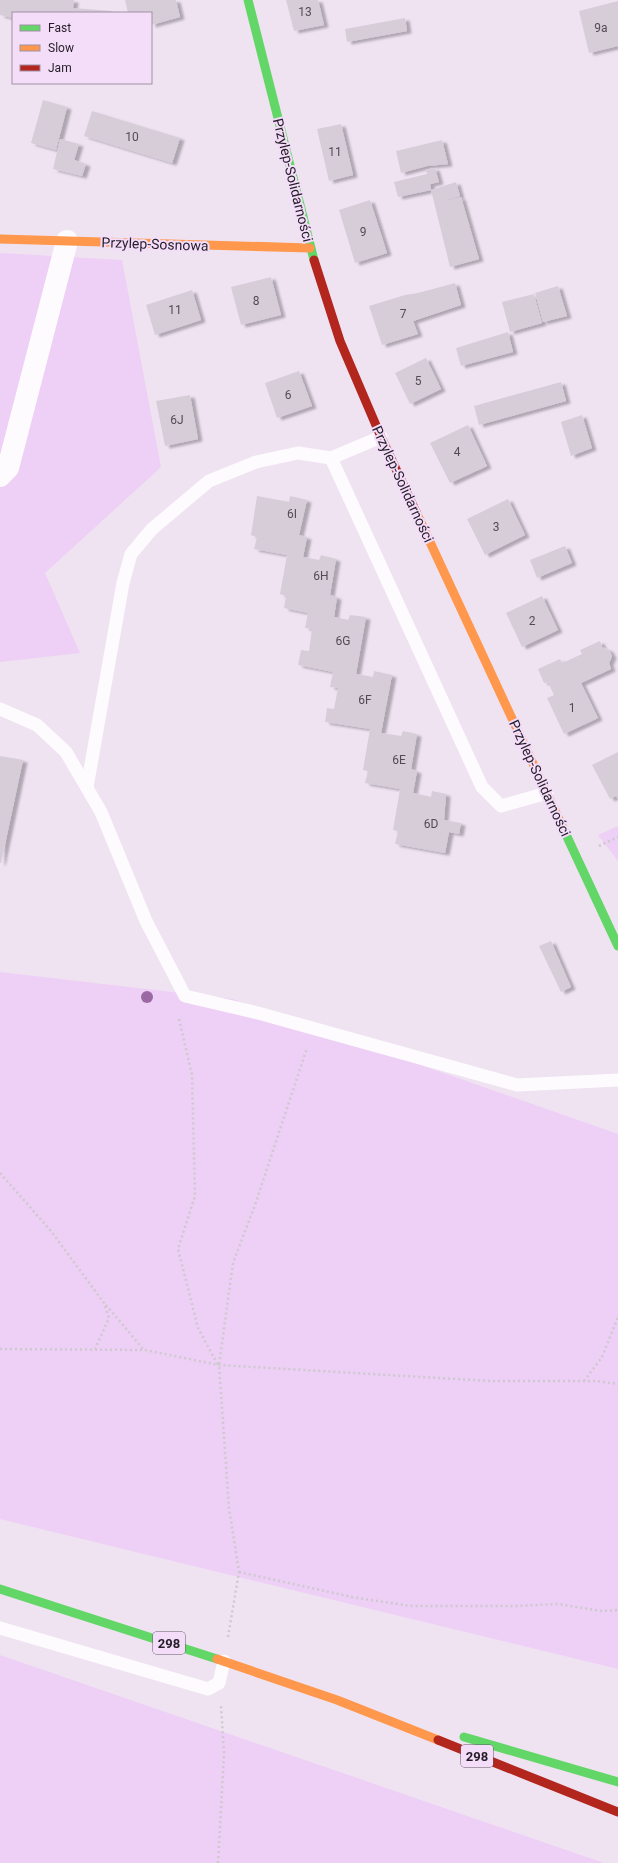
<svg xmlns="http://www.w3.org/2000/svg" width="618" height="1863" font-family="Roboto,sans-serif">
  <defs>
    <filter id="shadow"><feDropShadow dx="4.5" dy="2.5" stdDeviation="1" flood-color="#0004"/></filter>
  </defs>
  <rect width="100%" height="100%" fill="#efe3f2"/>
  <!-- green -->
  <g fill="#eecff6">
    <path d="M0 253 122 260 161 467 45 573 80 653 0 662Z"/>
    <path d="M618 826V861L598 835Z"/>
    <path d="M0 972 232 999 618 1134V1669L0 1519Z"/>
    <path d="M0 1655 604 1863H0Z"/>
  </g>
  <!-- building -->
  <g fill="#d6cdd9" filter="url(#shadow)">
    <path d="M0 0H74L73 8 112 11V13H13V18L0 15Z"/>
    <path d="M125 0H176L180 17 151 25V13H128Z"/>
    <path d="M286 0H318L324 25 294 31Z"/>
    <path d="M618 1V46L589 53 579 11Z"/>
    <path d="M405 18 407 31 347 42 345 29Z"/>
    <path d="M43 100 67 107 56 150 31 143Z"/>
    <path d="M92 111 180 138 172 163 84 136Z"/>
    <path d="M341 124 353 175 329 181 317 129Z"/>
    <path d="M60 139 79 144 74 160 86 164 82 176 53 169Z"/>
    <path d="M442 140 448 164 427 166 401 173 396 151Z"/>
    <path d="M435 168 439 182 430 184 431 190 456 182 460 196 444 201 461 197 479 259 450 267 431 190 398 197 394 182 427 174 426 170Z"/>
    <path d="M370 200 387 253 355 263 339 210Z"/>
    <path d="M271 277 281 315 241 325 231 287Z"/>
    <path d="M455 283 461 305 413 321 418 334 382 345 369 306 405 295 418 293Z"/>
    <path d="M558 286 567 316 543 322 535 293Z"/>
    <path d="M192 290 201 320 155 335 146 305Z"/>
    <path d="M534 294 542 323 510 332 502 302Z"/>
    <path d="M508 332 513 352 461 366 456 348Z"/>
    <path d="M426 358 441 389 410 404 395 373Z"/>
    <path d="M299 371 312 406 277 418 265 383Z"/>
    <path d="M561 382 566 401 479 425 474 406Z"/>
    <path d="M190 395 198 439 165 446 156 401Z"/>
    <path d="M582 415 592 448 571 456 561 422Z"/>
    <path d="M468 425 487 466 450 483 430 443Z"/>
    <path d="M257 496 289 502 290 496 307 500 299 535 307 537 303 557 319 560 321 555 336 559 330 595 337 597 334 617 348 620 350 615 366 617 356 674 373 677 374 671 392 675 381 733 401 736 403 731 417 734 411 769 417 771 413 793 431 797 432 791 446 794 444 820 461 823 459 834 449 832 445 853 395 844 398 831 393 830 400 789 365 783 368 771 363 770 370 729 325 722 327 708 334 709 338 688 330 687 333 672 298 665 301 650 309 651 312 629 305 628 308 613 284 608 286 596 280 594 287 555 254 549 257 537 251 535Z"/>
    <path d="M508 499 525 535 485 555 467 519Z"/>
    <path d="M565 546 572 563 537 578 530 560Z"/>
    <path d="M542 596 558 630 522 647 506 613Z"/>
    <path d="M600 641 602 647 609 650 612 656 609 663 611 669 581 683 598 718 564 734 547 698 554 695 548 682 544 683 538 669 560 659 562 663 582 654 580 650Z"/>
    <path d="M618 752V799L616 796 610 799 592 765Z"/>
    <path d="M0 756 23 760 1 863H0Z"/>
    <path d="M551 941 571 987 561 992 539 946Z"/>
  </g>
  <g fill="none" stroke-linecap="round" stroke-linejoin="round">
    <!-- path -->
    <g stroke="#cdc9ce" stroke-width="2.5" stroke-dasharray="2 3" stroke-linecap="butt">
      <path d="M599 846 618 837"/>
      <path d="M179 1019 192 1075 195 1196 178 1249 198 1328 218 1365"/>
      <path d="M0 1173 51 1231 104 1303 109 1318 95 1349"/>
      <path d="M106 1305 144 1350"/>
      <path d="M0 1349 145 1350 219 1365 490 1381H596L618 1384"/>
      <path d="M584 1381 602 1357 618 1317"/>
      <path d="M239 1572 352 1597 410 1606H516L557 1604 602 1611 618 1610"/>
      <path d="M228 1637 239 1572 229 1508 219 1365 233 1263 255 1205 307 1048"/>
      <path d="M218 1863 224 1753 221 1706"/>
    </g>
    <!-- lane -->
    <g stroke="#fdfbfd" stroke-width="13">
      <path d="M331 458 482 787 501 806 547 793"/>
      <path d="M0 709 37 725 66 752 101 812 146 921 185 996 258 1013 517 1085 618 1080"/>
      <path d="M87 787 123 583 131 554 152 529 209 481 256 462 298 453 331 458 381 437"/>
      <path d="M0 1628 208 1689 219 1683 224 1661"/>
    </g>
    <!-- street -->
    <path stroke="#fdfbfd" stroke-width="22" d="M0 476 8 468 67 241"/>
    <!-- fast -->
    <g stroke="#63d668" stroke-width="9">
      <path d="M248 0 314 260"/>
      <path d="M562 826 618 946"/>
      <path d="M0 1589 217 1659"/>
      <path d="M464 1737 618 1782"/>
    </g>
    <!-- slow -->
    <g stroke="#ff974d" stroke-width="9">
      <path d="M0 239 310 248"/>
      <path d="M416 512 562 826"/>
      <path d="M217 1659 337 1700 438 1740"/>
    </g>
    <!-- jam -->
    <g stroke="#b3261e" stroke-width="9">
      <path d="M314 260 340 341 381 437 416 512"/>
      <path d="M438 1740 618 1812"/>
    </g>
  </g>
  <!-- trees -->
  <circle fill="#9a69a4" cx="147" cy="997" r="6"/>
  <g text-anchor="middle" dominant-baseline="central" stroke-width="4" stroke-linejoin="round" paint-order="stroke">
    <!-- number labels -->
    <g font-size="12" fill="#524a54">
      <text x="305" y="12">13</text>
      <text x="601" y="28">9a</text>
      <text x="132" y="137">10</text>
      <text x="335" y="152">11</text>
      <text x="363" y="232">9</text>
      <text x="256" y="301">8</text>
      <text x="175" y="310">11</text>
      <text x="403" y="314">7</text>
      <text x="418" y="381">5</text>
      <text x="288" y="395">6</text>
      <text x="177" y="420">6J</text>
      <text x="457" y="452">4</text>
      <text x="292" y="514">6I</text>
      <text x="496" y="527">3</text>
      <text x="321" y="576">6H</text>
      <text x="532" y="621">2</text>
      <text x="343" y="641">6G</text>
      <text x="365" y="700">6F</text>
      <text x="572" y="708">1</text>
      <text x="399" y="760">6E</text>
      <text x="431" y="824">6D</text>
    </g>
    <!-- shield labels -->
    <g fill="#f3ddf8" stroke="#635766" stroke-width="1">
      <rect x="153" y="1632" width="32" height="22" rx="3"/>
      <rect x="461" y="1745" width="32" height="22" rx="3"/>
    </g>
    <g font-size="13" font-weight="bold" fill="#251d27">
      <text x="169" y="1643">298</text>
      <text x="477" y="1756">298</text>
    </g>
    <!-- street labels -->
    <g font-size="14" fill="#251d27" stroke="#f3ddf8">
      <text transform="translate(293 180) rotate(76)">Przylep-Solidarności</text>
      <text transform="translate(155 244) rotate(2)">Przylep-Sosnowa</text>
      <text transform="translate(403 484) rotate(65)">Przylep-Solidarności</text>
      <text transform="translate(540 778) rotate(65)">Przylep-Solidarności</text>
    </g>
  </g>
  <!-- legend -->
  <rect x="12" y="12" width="140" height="72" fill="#f3ddf8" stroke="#a190a4"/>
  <rect x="20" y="25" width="20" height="6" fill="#63d668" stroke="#a190a4"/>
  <text x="48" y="32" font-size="12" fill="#251d27">Fast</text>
  <rect x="20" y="45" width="20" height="6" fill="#ff974d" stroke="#a190a4"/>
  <text x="48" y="52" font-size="12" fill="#251d27">Slow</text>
  <rect x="20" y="65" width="20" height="6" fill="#b3261e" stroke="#a190a4"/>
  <text x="48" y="72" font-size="12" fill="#251d27">Jam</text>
</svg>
